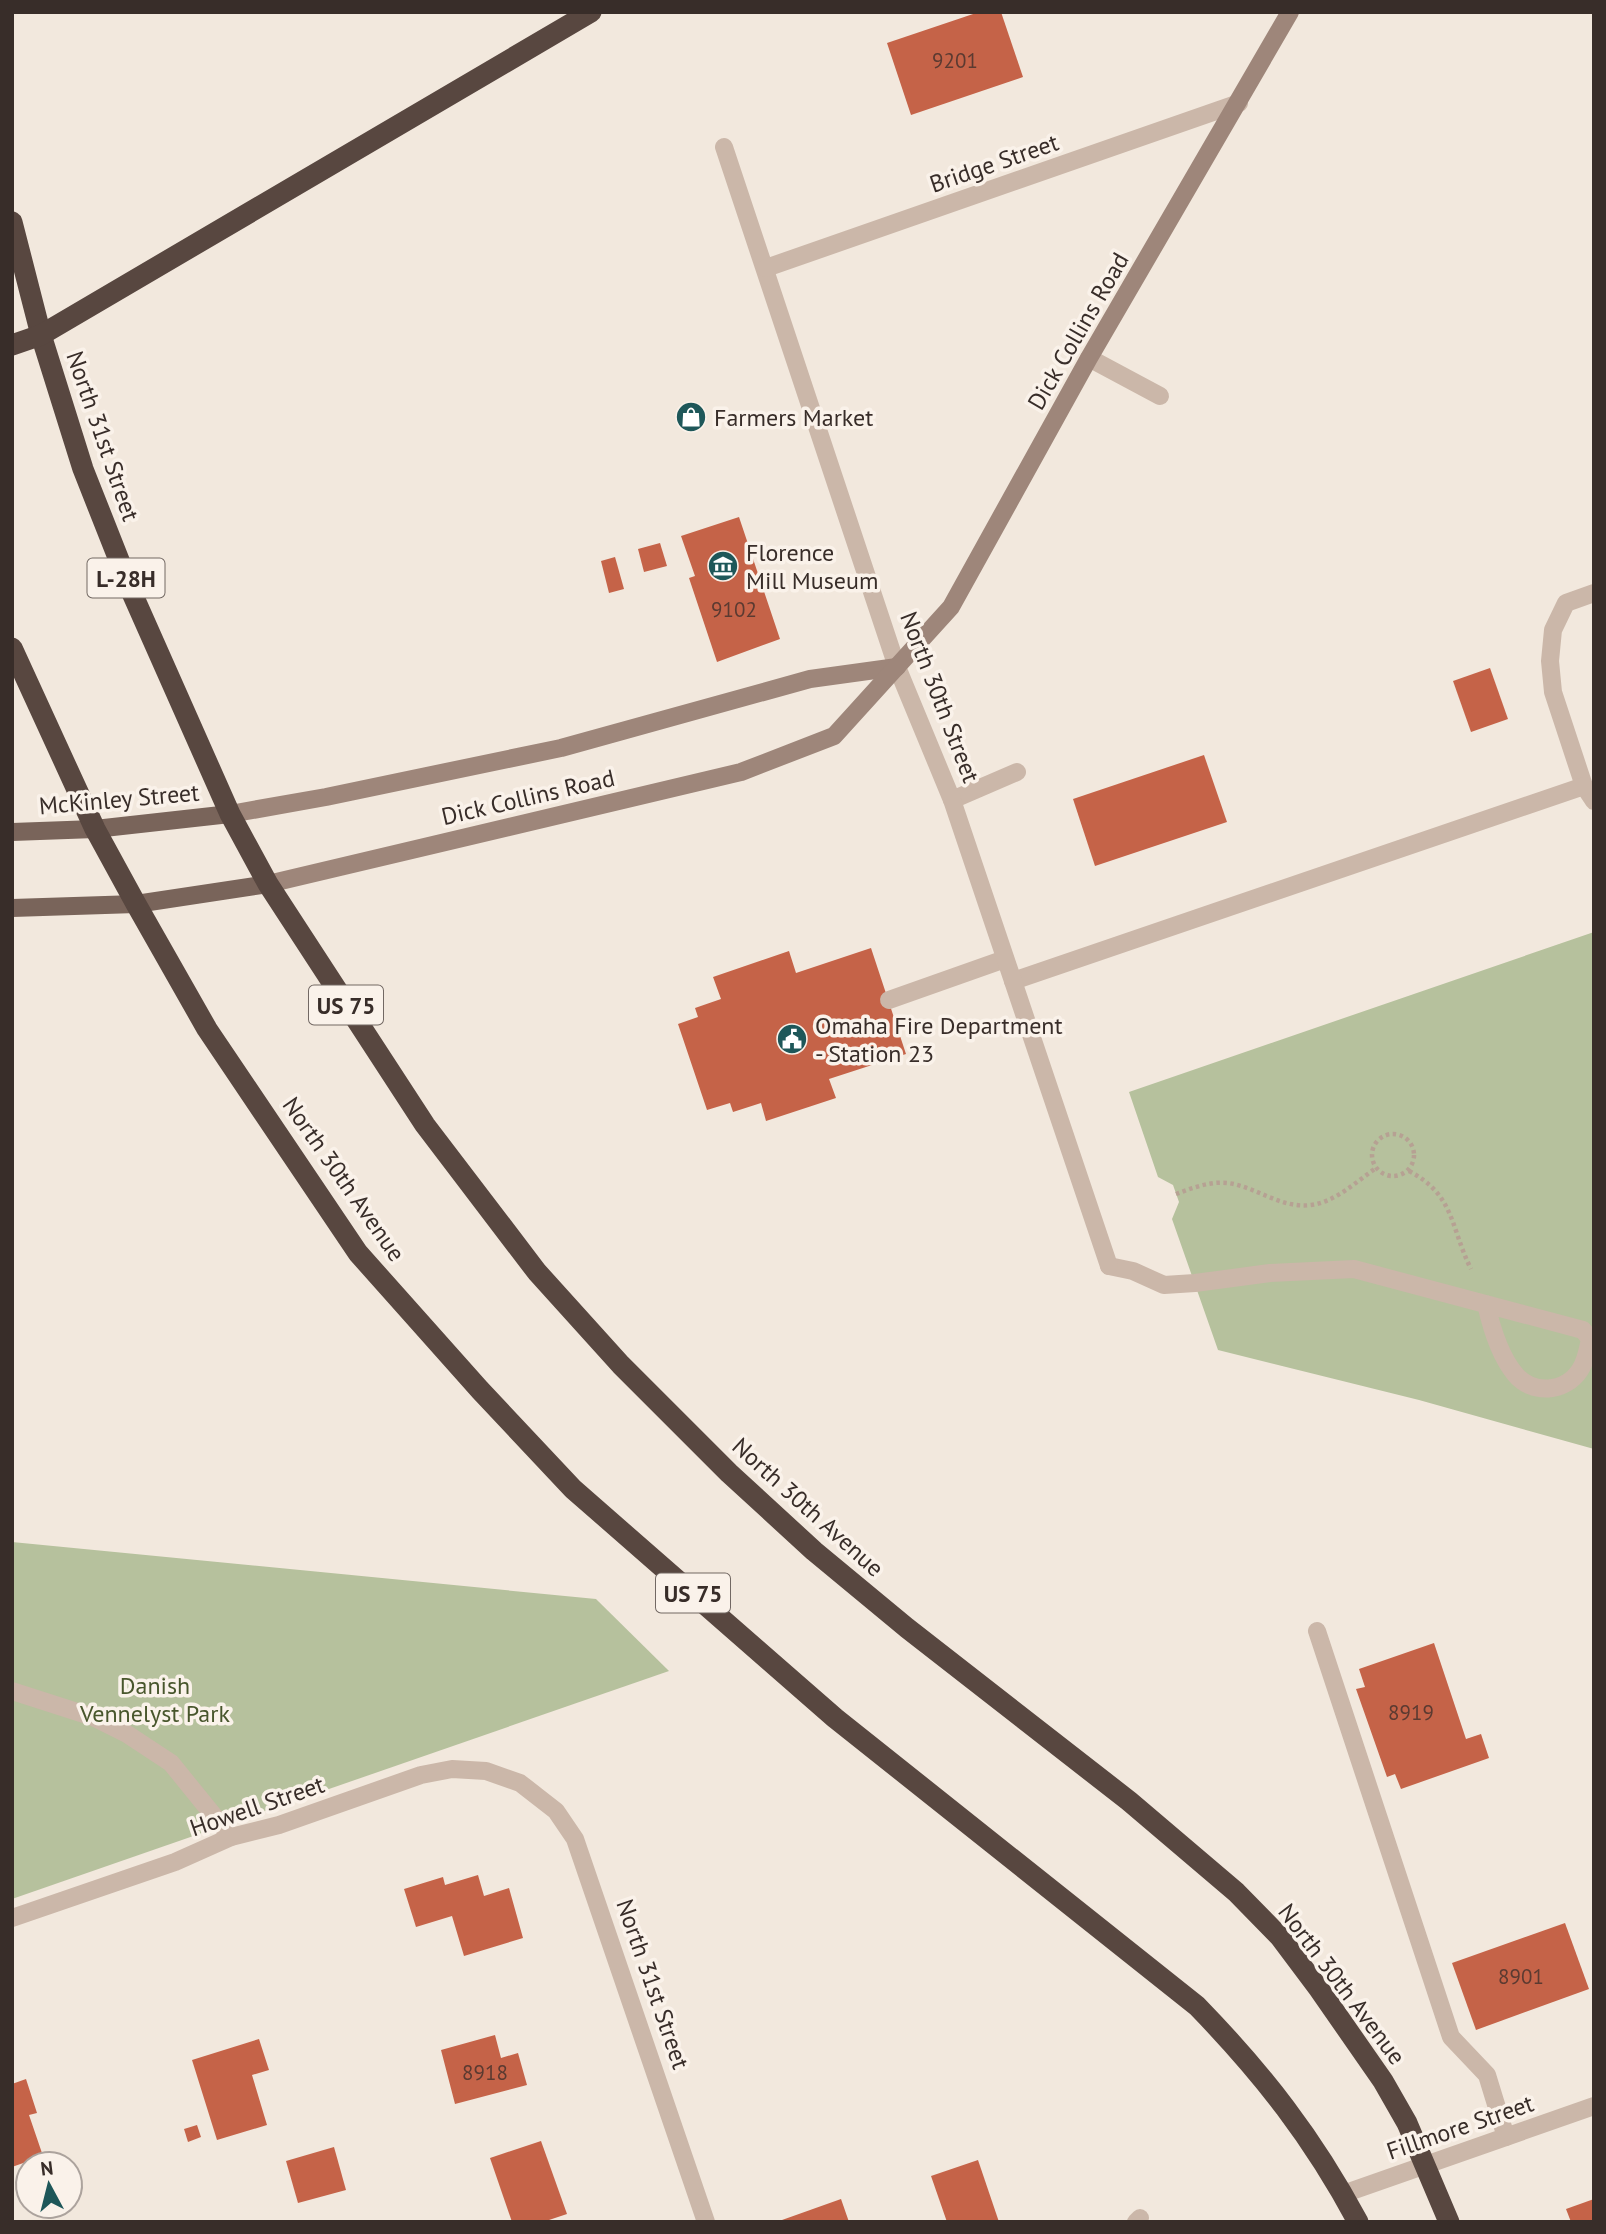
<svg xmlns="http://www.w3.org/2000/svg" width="1606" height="2234" font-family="'PT Sans',sans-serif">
  <rect width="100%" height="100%" fill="#f2e8dd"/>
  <!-- green -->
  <g fill="#b6c19d">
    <path d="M1594 932V1449L1419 1400 1218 1350 1172 1219 1179 1202 1173 1185 1158 1177 1129 1092Z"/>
    <path d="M12 1542 596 1599 669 1671 12 1899Z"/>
  </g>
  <!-- building -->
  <g fill="#c56348">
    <path d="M979 12H1001L1023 77 911 115 887 43Z"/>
    <path d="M739 517 780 639 717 662 689 578 695 576 681 536Z"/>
    <path d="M660 543 667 566 644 572 638 549Z"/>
    <path d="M615 557 624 589 609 593 601 561Z"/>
    <path d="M1490 668 1508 719 1471 732 1453 681Z"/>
    <path d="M1204 755 1227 822 1095 866 1073 799Z"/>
    <path d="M871 948 906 1054 829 1079 836 1098 766 1121 761 1103 733 1112 730 1103 707 1110 678 1024 698 1017 695 1008 721 999 713 977 789 951 796 973Z"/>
    <path d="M1434 1643 1466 1739 1481 1734 1489 1758 1401 1789 1395 1774 1387 1777 1356 1689 1365 1687 1359 1669Z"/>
    <path d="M478 1875 484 1896 509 1888 523 1938 464 1956 452 1916 416 1927 404 1889 443 1877 445 1885Z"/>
    <path d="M1565 1923 1589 1989 1476 2030 1452 1963Z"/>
    <path d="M495 2035 501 2058 518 2053 527 2085 455 2104 441 2050Z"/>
    <path d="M259 2039 269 2070 252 2075 267 2125 217 2140 192 2060Z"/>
    <path d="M26 2079 37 2113 29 2115 43 2156 12 2167V2084Z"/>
    <path d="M197 2125 201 2137 188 2142 184 2129Z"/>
    <path d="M541 2141 567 2214 543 2222H512L490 2158Z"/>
    <path d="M334 2147 346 2190 298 2203 286 2161Z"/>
    <path d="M978 2160 999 2222H947L931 2176Z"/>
    <path d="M841 2199 849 2222H783L782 2220Z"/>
    <path d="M1594 2199V2222H1571L1566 2209Z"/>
  </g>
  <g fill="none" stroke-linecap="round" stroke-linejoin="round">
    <!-- path -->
    <g stroke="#b6a193" stroke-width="4.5" stroke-dasharray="3.5 3.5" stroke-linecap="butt">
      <circle cx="1393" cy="1155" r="21"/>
      <path d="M1409 1171C1455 1195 1450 1227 1471 1269"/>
      <path d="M1176 1194C1192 1188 1210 1181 1228 1183 1257 1187 1281 1209 1311 1205 1335 1202 1356 1182 1376 1168"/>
    </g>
    <!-- lane -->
    <g stroke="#cbb7a9" stroke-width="18">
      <path d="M1089 358 1160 396"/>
      <path d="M1594 593 1566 603 1553 630 1550 661 1553 692 1584 786 1594 801"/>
      <path d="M952 800 1017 772"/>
      <path d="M1013 981 1584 786"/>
      <path d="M889 1000 1005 959"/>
      <path d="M1109 1266 1133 1271 1164 1285 1195 1283 1270 1273 1354 1269 1583 1330 1590 1339C1588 1349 1586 1361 1580 1370 1565 1393 1532 1395 1515 1374 1500 1356 1491 1326 1486 1304"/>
      <path d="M1317 1631 1451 2037 1487 2075 1506 2137"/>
      <path d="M12 1691 93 1717 127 1734 171 1763 231 1837"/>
      <path d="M1343 2194 1594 2106"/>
    </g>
    <!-- street -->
    <g stroke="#cbb7a9" stroke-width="18">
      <path d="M724 147 897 667 952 800 1109 1266"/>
      <path d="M766 268 1239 103"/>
      <path d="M12 1918 175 1862 231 1837 279 1825 421 1775 452 1769 486 1771 520 1783 556 1811 575 1839 706 2222"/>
      <path d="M1136 2222 1140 2218"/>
    </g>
    <!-- secondary -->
    <g stroke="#9e867a" stroke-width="18">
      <path d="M230 814 326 797 561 748 810 679 897 667"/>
      <path d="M268 884 741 772 834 736 951 607 1089 358 1290 12"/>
    </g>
    <!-- primary -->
    <g stroke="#79645a" stroke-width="18">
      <path d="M12 832 95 829 230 814"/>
      <path d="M12 908 136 904 268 884"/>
    </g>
    <!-- highway -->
    <g stroke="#584740" stroke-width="21">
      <path d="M12 222 41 335 83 469 132 593 230 814 268 884 425 1125 537 1272 621 1365 729 1473 814 1551 907 1628 1129 1801 1236 1892 1280 1937 1319 1989 1383 2081 1407 2123 1449 2222"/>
      <path d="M12 345 41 335 591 12"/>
      <path d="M12 648 95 829 136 904 207 1029 358 1253 480 1390 573 1489 835 1718 1197 2006C1263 2074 1313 2138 1358 2222"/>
    </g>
  </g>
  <!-- icons -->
  <defs>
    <g id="shop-disc" transform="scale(1.575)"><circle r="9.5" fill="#1e5759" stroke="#faf2ea"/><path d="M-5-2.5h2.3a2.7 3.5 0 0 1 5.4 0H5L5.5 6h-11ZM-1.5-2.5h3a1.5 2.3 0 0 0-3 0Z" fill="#fff"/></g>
    <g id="museum-disc" transform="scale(1.575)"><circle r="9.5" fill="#1e5759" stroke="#faf2ea"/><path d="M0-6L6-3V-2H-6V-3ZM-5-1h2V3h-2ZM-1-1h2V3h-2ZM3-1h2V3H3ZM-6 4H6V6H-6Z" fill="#fff"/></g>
    <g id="civic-disc" transform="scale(1.575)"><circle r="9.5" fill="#1e5759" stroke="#faf2ea"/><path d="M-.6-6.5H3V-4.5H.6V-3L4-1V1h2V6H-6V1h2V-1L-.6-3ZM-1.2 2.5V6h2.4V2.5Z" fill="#fff"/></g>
  </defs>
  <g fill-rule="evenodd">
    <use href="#shop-disc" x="691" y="417"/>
    <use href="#museum-disc" x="723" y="566"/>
    <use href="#civic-disc" x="792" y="1039"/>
  </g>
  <g text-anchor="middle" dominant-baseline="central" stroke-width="7" stroke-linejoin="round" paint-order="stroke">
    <!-- number labels -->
    <g font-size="21" fill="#5b3a31">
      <text x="955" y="60">9201</text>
      <text x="734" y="609">9102</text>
      <text x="1411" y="1712">8919</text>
      <text x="1521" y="1976">8901</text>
      <text x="485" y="2072">8918</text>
    </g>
    <!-- shield labels -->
    <g fill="#faf2ea" stroke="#726863" stroke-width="2">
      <rect x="87.5" y="558.5" width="77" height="39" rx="5"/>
      <rect x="309" y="985.5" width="74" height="39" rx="5"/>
      <rect x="656" y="1573.5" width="74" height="39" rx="5"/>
    </g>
    <g font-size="23" font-weight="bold" fill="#382d29">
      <text x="126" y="578">L-28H</text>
      <text x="346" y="1005">US 75</text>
      <text x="693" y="1593">US 75</text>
    </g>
    <!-- street labels -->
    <g font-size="24" fill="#382d29" stroke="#faf2ea">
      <text transform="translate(994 163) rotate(-19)">Bridge Street</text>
      <text transform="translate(1078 331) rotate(-60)">Dick Collins Road</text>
      <text transform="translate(103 436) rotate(71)">North 31st Street</text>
      <text transform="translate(940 697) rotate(69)">North 30th Street</text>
      <text transform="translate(528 797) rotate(-13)">Dick Collins Road</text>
      <text transform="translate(119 799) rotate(-5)">McKinley Street</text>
      <text transform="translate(344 1179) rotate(55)">North 30th Avenue</text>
      <text transform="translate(808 1507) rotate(42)">North 30th Avenue</text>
      <text transform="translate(257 1806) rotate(-19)">Howell Street</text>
      <text transform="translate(653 1984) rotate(71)">North 31st Street</text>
      <text transform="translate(1342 1984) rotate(53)">North 30th Avenue</text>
      <text transform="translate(1460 2127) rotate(-19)">Fillmore Street</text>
    </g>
    <!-- poi labels -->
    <g font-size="24" fill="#382d29" stroke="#faf2ea" text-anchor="start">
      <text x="714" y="417">Farmers Market</text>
      <text x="746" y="552">Florence<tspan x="746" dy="28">Mill Museum</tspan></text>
      <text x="815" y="1025">Omaha Fire Department<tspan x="815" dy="28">- Station 23</tspan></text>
    </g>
    <!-- park labels -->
    <g font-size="24" fill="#48562c" stroke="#faf2ea">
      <text x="155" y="1685">Danish<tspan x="155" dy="28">Vennelyst Park</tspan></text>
    </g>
  </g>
  <!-- border -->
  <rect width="1606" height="2234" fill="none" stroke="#382d29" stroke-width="28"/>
  <!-- north arrow -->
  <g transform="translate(49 2185) rotate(353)"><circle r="33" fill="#faf2ea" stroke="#aca39d" stroke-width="2"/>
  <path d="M0-5L12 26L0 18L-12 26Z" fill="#1e5759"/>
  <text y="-10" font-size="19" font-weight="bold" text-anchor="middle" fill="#382d29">N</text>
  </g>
</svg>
